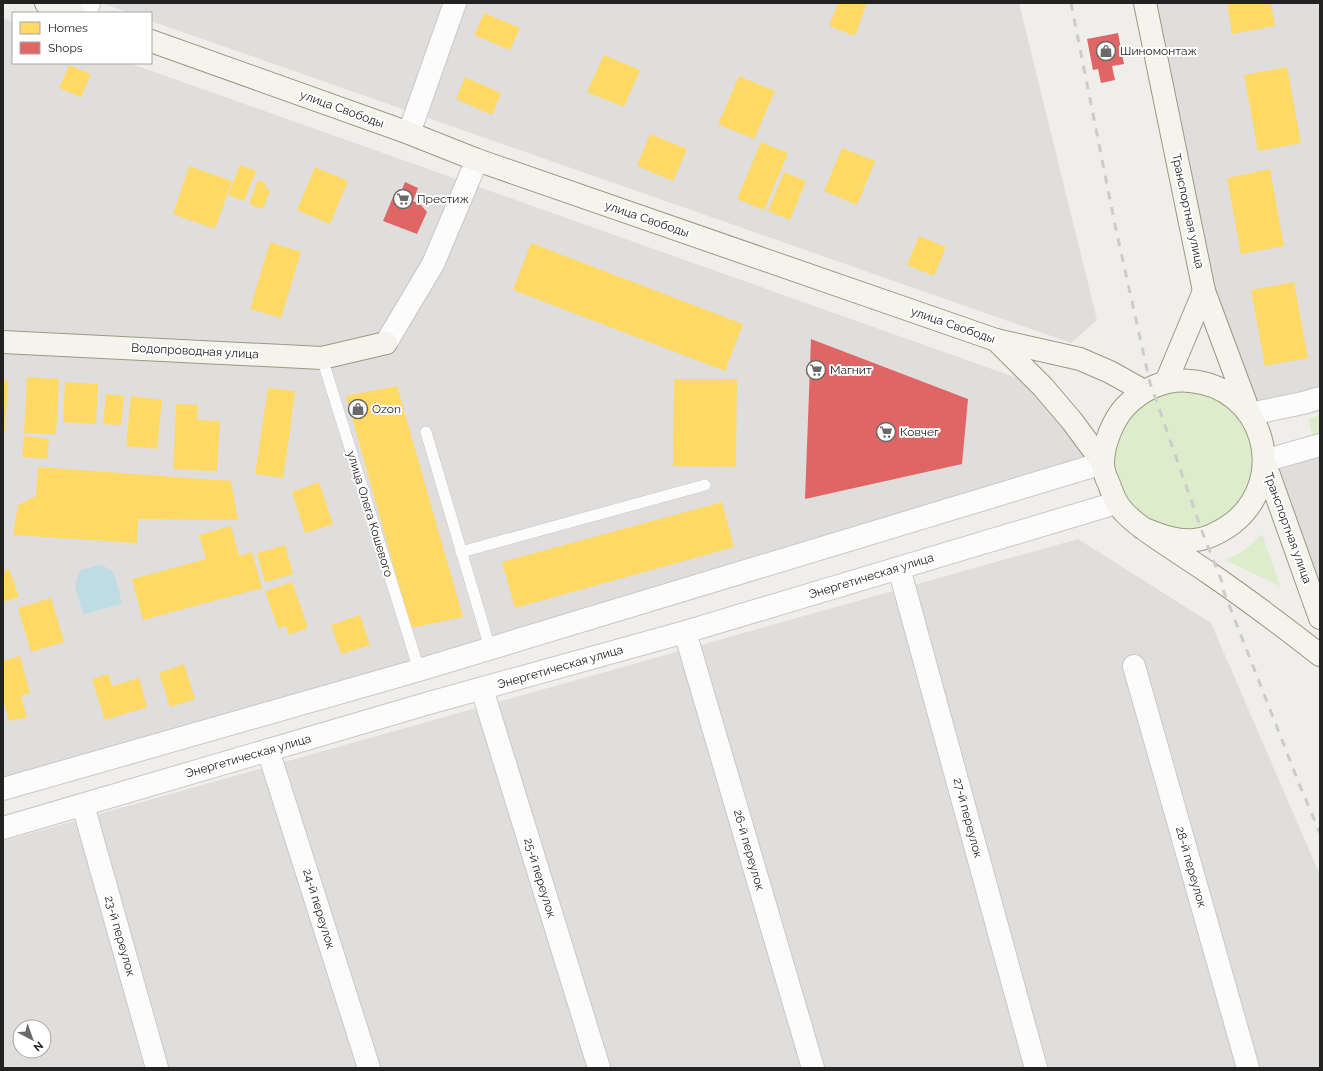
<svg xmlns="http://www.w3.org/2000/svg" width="1323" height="1071" font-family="Raleway,sans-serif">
  <rect width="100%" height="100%" fill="#f0eeeb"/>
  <!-- residential -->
  <g fill="#dfdedc" fill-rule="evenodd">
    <path d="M101 3H1019L1097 320 1071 343 151 21V13H130Z"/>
    <path d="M1145 3H1320V398L1250 414 1204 291Z"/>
    <path d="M3 18 13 22V63H129L1043 387 1103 463 3 782Z"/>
    <path d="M1320 445V618L1264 461Z"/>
    <path d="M1078 539 1211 623 1320 875V1068H3V841ZM20 1027H44V1051H20Z"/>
  </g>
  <!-- grass -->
  <g fill="#ddeccb">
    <circle cx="1183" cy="460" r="69"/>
    <path d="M1320 415V436L1313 438 1308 419Z"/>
    <path d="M1262 534 1280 586 1225 560C1242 553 1249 546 1262 534Z"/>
  </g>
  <!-- water -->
  <path fill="#bfdbe3" d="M102 565 114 573 122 604 83 614 75 586 80 570Z"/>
  <!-- homes -->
  <g fill="#ffd966">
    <path d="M838 3H867L855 36 829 26Z"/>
    <path d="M1227 3H1271L1275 26 1232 34Z"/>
    <path d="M484 13 520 28 510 50 474 35Z"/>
    <path d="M604 55 640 70 624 107 587 92Z"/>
    <path d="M69 65 91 74 81 97 59 88Z"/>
    <path d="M1287 67 1301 143 1258 151 1244 75Z"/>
    <path d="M739 76 775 91 754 139 718 124Z"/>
    <path d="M465 77 501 93 492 115 456 99Z"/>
    <path d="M650 134 687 149 673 181 637 166Z"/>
    <path d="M761 142 788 153 764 210 737 199Z"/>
    <path d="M842 148 875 161 857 205 824 191Z"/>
    <path d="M240 165 256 171 244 201 228 195Z"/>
    <path d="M189 166 232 181 215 229 173 214Z"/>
    <path d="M315 167 348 181 330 224 297 210Z"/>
    <path d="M1270 169 1284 246 1241 254 1227 178Z"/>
    <path d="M784 172 806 181 790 220 768 211Z"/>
    <path d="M258 180 266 183 265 188 270 190 263 209 249 204Z"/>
    <path d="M919 236 946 247 934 276 907 265Z"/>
    <path d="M270 242 301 252 281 318 250 309Z"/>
    <path d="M531 243 743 324 725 371 513 290Z"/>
    <path d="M1294 282 1308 358 1265 366 1251 290Z"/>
    <path d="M27 377 59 379 56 434 24 433Z"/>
    <path d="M674 379H737L736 467 673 466Z"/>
    <path d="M3 380 8 381 5 430H3Z"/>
    <path d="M65 382 98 384 96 424 63 422Z"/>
    <path d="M397 386 463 617 411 628 346 396Z"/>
    <path d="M268 388 295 391 289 438 283 478 255 474Z"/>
    <path d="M106 394 124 396 121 425 103 424Z"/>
    <path d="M131 396 162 400 157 449 126 446Z"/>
    <path d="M176 404 198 405 197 420 220 421 217 471 173 469Z"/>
    <path d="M24 436 49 439 47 459 22 457Z"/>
    <path d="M38 467 231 481 238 520 138 519 137 543 13 535 18 505 36 496Z"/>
    <path d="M319 482 333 524 305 533 292 492Z"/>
    <path d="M722 502 734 547 515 608 502 562Z"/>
    <path d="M231 526 239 556 252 552 262 588 143 620 132 579 206 559 199 535Z"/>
    <path d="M285 545 293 574 265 582 257 553Z"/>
    <path d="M9 569 19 597 3 602V571Z"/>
    <path d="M292 582 308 628 289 635 286 626 278 628 265 591Z"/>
    <path d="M51 598 64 642 31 652 18 608Z"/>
    <path d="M360 615 370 645 341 654 331 625Z"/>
    <path d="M20 656 30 693 21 696 27 717 9 721 3 699V661Z"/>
    <path d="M184 664 195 699 170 707 159 673Z"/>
    <path d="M108 674 112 686 139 678 147 707 105 720 92 679Z"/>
  </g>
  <!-- shops -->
  <g fill="#e06666">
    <path d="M1118 33 1124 64 1112 66 1115 80 1101 83 1098 69 1093 70 1087 39Z"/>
    <path d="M405 182 418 188 413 201 420 204 427 212 417 234 383 221 393 197 398 199Z"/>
    <path d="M811 339 968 399 962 464 805 499Z"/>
  </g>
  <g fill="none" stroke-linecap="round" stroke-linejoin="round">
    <!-- lane casing -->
    <g stroke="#c9c8c7" stroke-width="12">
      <g id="lane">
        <path d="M322 358 419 670"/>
        <path d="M426 432 490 648"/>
        <path d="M461 552 705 485"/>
      </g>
    </g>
    <!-- street casing -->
    <g stroke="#c9c8c7" stroke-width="24">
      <g id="street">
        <path d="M86 13 89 3"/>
        <path d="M409 133 455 3"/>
        <path d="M386 343 433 264 477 160"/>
        <path d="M1250 414 1303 403 1320 398"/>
        <path d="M1264 461 1320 445"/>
        <path d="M899 568 1036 1068"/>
        <path d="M685 632 813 1068"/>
        <path d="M1134 666 1248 1068"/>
        <path d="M482 689 599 1068"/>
        <path d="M268 750 369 1068"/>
        <path d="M3 789 419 670 1103 463"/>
        <path d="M83 805 157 1068"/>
        <path d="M3 828 429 703 685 632 1116 503"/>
      </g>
    </g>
    <!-- secondary casing -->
    <g stroke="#999a82" stroke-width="24">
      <g id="secondary">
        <path d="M46 3 74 13"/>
        <path d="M1145 3 1204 291 1248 409"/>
        <path d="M151 41 409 133 477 160 996 340 1080 359 1110 372 1144 391"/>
        <path d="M996 340 1043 387 1072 421 1103 463"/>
        <path d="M3 342 322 358 386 343"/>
        <path d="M1166 382 1204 291"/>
        <path d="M1264 461 1320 618"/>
        <path d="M1142 528C1158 534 1175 542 1194 540 1208 539 1222 531 1233 523 1290 477 1263 387 1190 381 1166 378 1142 389 1125 407 1113 420 1103 445 1103 463 1103 470 1106 478 1109 484 1113 495 1116 504 1124 512 1135 524 1148 532 1161 541 1177 552 1193 562 1209 573 1247 599 1284 627 1320 655"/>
      </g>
    </g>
    <!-- lane -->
    <use href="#lane" stroke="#fdfcfc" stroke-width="11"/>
    <!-- street -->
    <use href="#street" stroke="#fdfcfc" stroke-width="22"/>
    <!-- secondary -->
    <use href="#secondary" stroke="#f4f4ed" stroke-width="22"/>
    <!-- rail -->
    <path stroke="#ccc" stroke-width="3" stroke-dasharray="8 8" stroke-linecap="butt" d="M1071 3 1115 225 1150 383 1203 534 1222 582V587L1300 786 1320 833"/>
  </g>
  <!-- icons -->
  <defs>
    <g id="shop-ring" transform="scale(1)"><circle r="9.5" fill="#fff" stroke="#6a6968" stroke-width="1.5"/><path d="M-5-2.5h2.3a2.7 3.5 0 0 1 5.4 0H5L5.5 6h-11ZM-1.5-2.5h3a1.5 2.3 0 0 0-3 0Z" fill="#6a6968"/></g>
    <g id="supermarket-ring" transform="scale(1)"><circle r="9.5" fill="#fff" stroke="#6a6968" stroke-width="1.5"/><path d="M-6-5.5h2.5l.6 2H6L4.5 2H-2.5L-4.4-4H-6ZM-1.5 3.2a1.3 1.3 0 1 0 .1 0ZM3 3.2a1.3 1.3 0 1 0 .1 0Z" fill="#6a6968"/></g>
  </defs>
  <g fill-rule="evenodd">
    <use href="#shop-ring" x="1106" y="51"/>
    <use href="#supermarket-ring" x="403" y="199"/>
    <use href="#supermarket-ring" x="816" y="370"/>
    <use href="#shop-ring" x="358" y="409"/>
    <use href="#supermarket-ring" x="886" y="432"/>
  </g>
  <g text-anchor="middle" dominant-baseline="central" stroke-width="4" stroke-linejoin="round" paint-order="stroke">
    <!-- poi labels -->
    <g font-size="12" fill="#222" stroke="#fff" text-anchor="start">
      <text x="1120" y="51">Шиномонтаж</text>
      <text x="417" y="199">Престиж</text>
      <text x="830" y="370">Магнит</text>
      <text x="372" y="409">Ozon</text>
      <text x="900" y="432">Ковчег</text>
    </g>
    <!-- street labels -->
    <g font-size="12" fill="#222" stroke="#fff">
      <text transform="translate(342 109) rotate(20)">улица Свободы</text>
      <text transform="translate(1188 211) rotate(78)">Транспортная улица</text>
      <text transform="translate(647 219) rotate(19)">улица Свободы</text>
      <text transform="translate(953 325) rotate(19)">улица Свободы</text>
      <text transform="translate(195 351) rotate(3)">Водопроводная улица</text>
      <text transform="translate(370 514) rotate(73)">улица Олега Кошевого</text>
      <text transform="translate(1288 528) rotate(70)">Транспортная улица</text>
      <text transform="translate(871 576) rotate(-17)">Энергетическая улица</text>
      <text transform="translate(560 667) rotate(-16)">Энергетическая улица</text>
      <text transform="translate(248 756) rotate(-16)">Энергетическая улица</text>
      <text transform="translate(968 818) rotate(75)">27-й переулок</text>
      <text transform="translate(749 850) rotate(74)">26-й переулок</text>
      <text transform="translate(1191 867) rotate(74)">28-й переулок</text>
      <text transform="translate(540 878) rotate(73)">25-й переулок</text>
      <text transform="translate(319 909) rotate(73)">24-й переулок</text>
      <text transform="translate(120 936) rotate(74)">23-й переулок</text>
    </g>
  </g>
  <!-- border -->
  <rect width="1323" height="1071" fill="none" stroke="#222222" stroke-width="8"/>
  <!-- legend -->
  <rect x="12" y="12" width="140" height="52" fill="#ffffff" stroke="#a7a7a7"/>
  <rect x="20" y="22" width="20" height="12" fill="#ffd966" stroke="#a7a7a7"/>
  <text x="48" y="32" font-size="12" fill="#222222">Homes</text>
  <rect x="20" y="42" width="20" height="12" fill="#e06666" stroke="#a7a7a7"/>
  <text x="48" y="52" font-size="12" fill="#222222">Shops</text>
  <!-- north arrow -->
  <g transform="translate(32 1039) rotate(139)"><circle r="19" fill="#ffffff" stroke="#a7a7a7"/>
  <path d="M0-3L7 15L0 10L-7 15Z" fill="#6a6968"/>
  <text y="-6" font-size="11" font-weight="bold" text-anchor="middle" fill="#222222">N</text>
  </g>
</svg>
